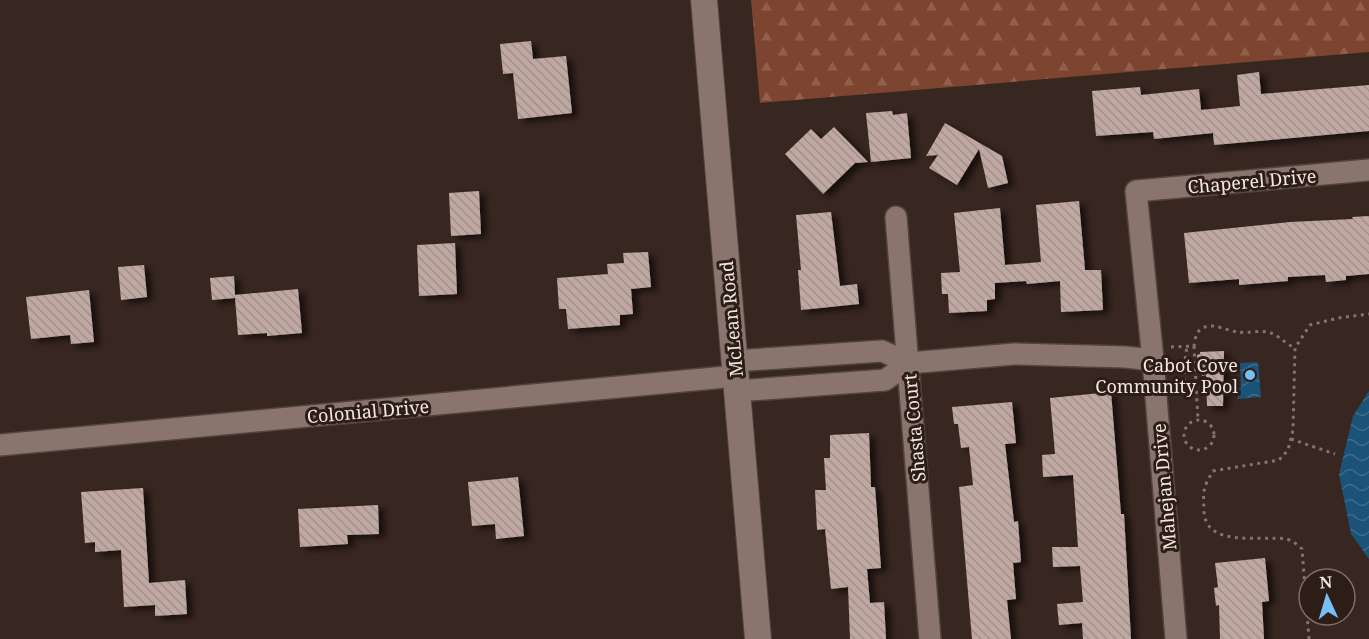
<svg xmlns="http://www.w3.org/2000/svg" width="1369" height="639" font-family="'Noto Serif',serif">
  <defs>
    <pattern id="forest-firs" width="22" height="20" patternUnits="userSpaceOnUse" patternTransform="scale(1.5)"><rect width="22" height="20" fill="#7d442f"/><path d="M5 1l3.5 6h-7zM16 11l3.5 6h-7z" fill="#905f4d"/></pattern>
    <pattern id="water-waves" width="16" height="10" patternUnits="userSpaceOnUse" patternTransform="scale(1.5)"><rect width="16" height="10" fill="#1a5278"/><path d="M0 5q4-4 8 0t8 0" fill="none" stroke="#3c6b8b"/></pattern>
    <pattern id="building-back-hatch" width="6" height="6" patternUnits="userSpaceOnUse" patternTransform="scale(1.5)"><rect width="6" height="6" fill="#bfa8a1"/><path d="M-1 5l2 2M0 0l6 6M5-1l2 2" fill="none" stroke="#a28f8a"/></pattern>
    <filter id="shadow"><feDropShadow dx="6" dy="3.5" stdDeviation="3" flood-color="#0009"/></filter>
  </defs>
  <rect width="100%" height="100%" fill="#382620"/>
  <!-- forest -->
  <path fill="url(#forest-firs)" d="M751 0H1369V52L760 103Z"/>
  <!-- water -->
  <g fill="url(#water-waves)">
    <path d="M1258 362 1261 397 1238 399 1237 388 1241 387 1240 363Z"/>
    <path d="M1369 391V559L1351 534 1339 474 1353 416Z"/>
  </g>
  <!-- building -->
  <g fill="url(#building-back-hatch)" filter="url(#shadow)">
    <path d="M531 41 533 59 566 56 572 113 518 119 513 73 503 74 500 44Z"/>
    <path d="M1259 72 1261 94 1369 85V131L1214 145 1213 133 1154 139 1153 132 1096 136 1092 91 1140 87 1141 95 1199 89 1201 110 1240 106 1237 75Z"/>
    <path d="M892 111 893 115 907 113 911 158 871 162 866 113Z"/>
    <path d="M945 123 1002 156 1008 183 988 188 979 149 957 185 929 168 938 155 926 156Z"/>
    <path d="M834 127 868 162 855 163 823 194 785 154 811 129 821 139Z"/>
    <path d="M479 191 481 234 451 236 449 193Z"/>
    <path d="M1079 201 1085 270H1101L1103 310 1061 312 1060 281 1027 284 1026 281 995 283V299L987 300V311L949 313 948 294H942L941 273 960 272 954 213 1000 208 1005 265 1041 262 1036 205Z"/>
    <path d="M831 212 840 286 857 284 859 304 801 310 798 270H801L796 215Z"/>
    <path d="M1369 216V274L1346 276V280L1326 282 1325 275 1288 277V281L1239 285V279L1189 283 1184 233 1290 222 1353 219 1352 217Z"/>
    <path d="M455 243 457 294 419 296 417 245Z"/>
    <path d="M648 252 651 287 631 289 633 314 620 315V325L568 329 566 309H559L557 278 608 274 607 264 624 263 623 253Z"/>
    <path d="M144 265 147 297 121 300 118 267Z"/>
    <path d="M234 276 235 295 298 289 302 333 267 336V333L238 335 235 298 212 300 210 278Z"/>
    <path d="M89 290 94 342 71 344 70 335 31 339 26 297Z"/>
    <path d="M1224 351 1223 406H1207L1206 375 1202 376 1201 370H1198L1197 355 1200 354V352Z"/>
    <path d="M1111 392 1121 514H1124L1131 639H1083L1082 623 1059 625 1057 604 1083 602 1080 566 1053 567 1052 547H1078L1073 475 1043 477 1042 455 1055 454 1050 398Z"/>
    <path d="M1012 402 1016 443 1005 444 1014 522 1018 521 1021 562 1013 563 1016 599 1007 600 1011 639H972L959 487 973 485 969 447 961 448 958 424H954L952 407Z"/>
    <path d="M869 433 871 487H875L881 568 867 569 870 603 884 602 886 639H850L848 587 831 589 825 529 817 530 815 490H826L824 458H830V435Z"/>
    <path d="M518 477 524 536 496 539 495 524 472 526 468 482Z"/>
    <path d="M143 488 149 583 185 580 187 614 155 616V605L124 607 121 550 95 552V542L85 543 81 492Z"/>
    <path d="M378 505 379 534 347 535 348 544 300 547 298 509Z"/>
    <path d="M1265 558 1269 601 1262 602 1264 639H1220L1219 605 1216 606 1214 588 1218 587 1215 563Z"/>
  </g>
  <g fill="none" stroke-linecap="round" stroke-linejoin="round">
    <!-- minor casing -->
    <g stroke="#51433d" stroke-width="24">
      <g id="minor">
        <path d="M896 217 930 639"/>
        <path d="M734 361 882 351 909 363"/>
        <path d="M737 391 885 380 909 363 1014 354 1125 357 1153 360"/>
        <path d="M0 445 736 376"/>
        <path d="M1176 639 1153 360 1136 191 1369 170"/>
      </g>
    </g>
    <!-- tertiary casing -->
    <g stroke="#51433d" stroke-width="28">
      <path id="tertiary" d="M704 0 758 639"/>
    </g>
    <!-- path -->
    <g stroke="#83746f" stroke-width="3" stroke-dasharray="3 4.5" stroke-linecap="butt">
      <path d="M1194 346 1198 421"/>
      <path d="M1171 347 1194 346C1195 340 1196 332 1201 329 1212 321 1226 331 1238 332 1248 334 1261 329 1271 333 1279 336 1286 344 1295 348"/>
      <path d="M1180 384H1185L1184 368 1187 346"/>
      <circle cx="1199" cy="435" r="15"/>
      <path d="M1291 439 1335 454"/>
      <path d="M1309 639 1302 549C1298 545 1292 540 1286 539 1263 535 1204 549 1204 510 1203 490 1203 488 1213 471L1279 460 1288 450 1293 430 1295 348 1310 325 1338 318 1369 314"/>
    </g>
    <!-- minor -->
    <use href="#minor" stroke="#8a756e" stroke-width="21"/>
    <!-- tertiary -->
    <use href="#tertiary" stroke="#8a756e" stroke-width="26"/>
  </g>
  <!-- markers -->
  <circle fill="#77bff7" stroke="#2d1d17" stroke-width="2" cx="1250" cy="375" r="6"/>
  <g text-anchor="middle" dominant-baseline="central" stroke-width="6" stroke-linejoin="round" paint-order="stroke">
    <!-- street labels -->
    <g font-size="18" fill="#f2e7e2" stroke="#2d1d17">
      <text transform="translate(1252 181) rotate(-5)">Chaperel Drive</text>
      <text transform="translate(731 319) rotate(-95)">McLean Road</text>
      <text transform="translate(368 411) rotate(-5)">Colonial Drive</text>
      <text transform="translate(914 428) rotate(-95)">Shasta Court</text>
      <text transform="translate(1164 487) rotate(-95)">Mahejan Drive</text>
    </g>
    <!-- poi labels -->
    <g font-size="18" fill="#f2e7e2" stroke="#2d1d17" text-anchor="end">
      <text x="1238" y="365">Cabot Cove<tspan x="1238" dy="21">Community Pool</tspan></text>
    </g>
  </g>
  <!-- north arrow -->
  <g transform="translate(1327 597) rotate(356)"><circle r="28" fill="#2d1d17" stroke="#7c6e68" stroke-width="1.5"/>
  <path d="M0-4.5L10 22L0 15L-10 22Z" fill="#77bff7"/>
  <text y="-9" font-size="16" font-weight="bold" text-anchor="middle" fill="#f2e7e2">N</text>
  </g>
</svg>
